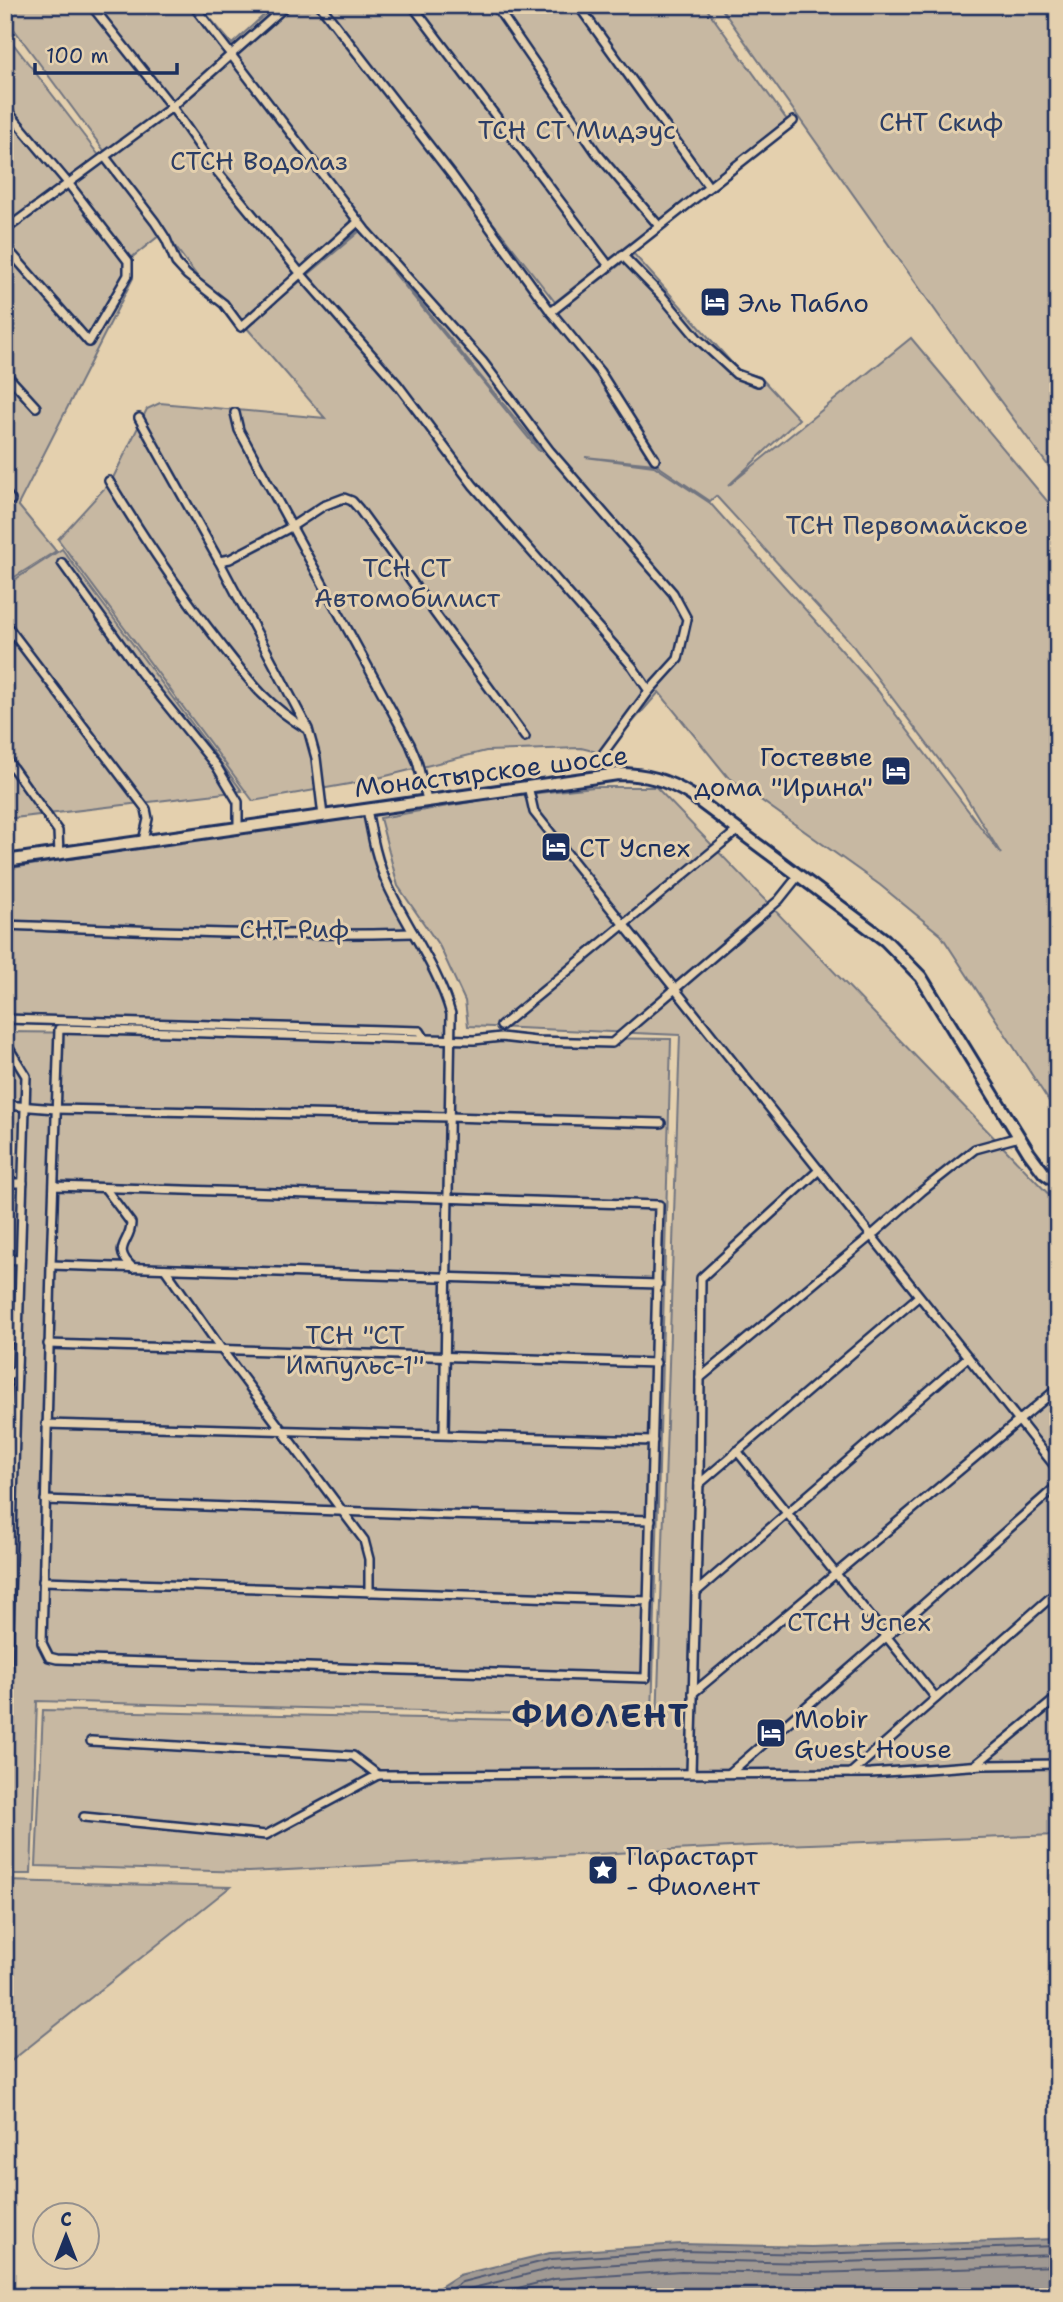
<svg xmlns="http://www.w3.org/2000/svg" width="1063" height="2302" font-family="'Shantell Sans',sans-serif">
  <rect width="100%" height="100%" fill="#e4d0ae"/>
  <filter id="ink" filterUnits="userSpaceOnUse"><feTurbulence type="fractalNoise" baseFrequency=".0143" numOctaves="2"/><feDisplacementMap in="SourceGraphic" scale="14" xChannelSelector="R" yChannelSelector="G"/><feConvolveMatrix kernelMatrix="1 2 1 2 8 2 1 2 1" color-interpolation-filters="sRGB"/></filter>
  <g filter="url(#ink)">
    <!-- green -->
    <g fill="#c7b8a2" stroke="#717480" stroke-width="2" fill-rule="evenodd">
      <path d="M5 5H199L232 44 275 5H704L787 120 555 302 377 74 558 312 634 254 739 371 760 377 799 419 728 486 911 338 1058 514V1115L941 935 880 885 727 776 659 692 605 754 581 748 486 751 366 781 253 801 58 539 112 480 147 409 160 403 325 418 246 327 360 231 539 451H542L360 229 237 330 5 17ZM585 457 655 464 710 501 716 496 850 642 961 789 1001 854 878 691 710 503 654 466Z"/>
      <path d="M719 5H1058V479L981 375Z"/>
      <path d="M5 33 160 235 130 259 133 278 18 505 56 551 5 583Z"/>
      <path d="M62 549 242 791 5 819V586Z"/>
      <path d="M594 787H656L1058 1204V1835L751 1846 249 1872 36 1866 43 1710 657 1723 680 1035 468 1026 465 1001 440 947 398 886 380 818 499 797Z"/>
      <path d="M362 814 404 915 451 1009 450 1036 5 1022V869Z"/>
      <path d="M5 1032 671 1039 652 1717 37 1701 31 1874H5Z"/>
      <path d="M5 1881 230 1887 5 2066Z"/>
    </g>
    <!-- water -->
    <path fill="#a09993" stroke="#6b6f7e" stroke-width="2" d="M1058 2239V2297H412L432 2292 459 2275 550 2253 680 2244 811 2247Z"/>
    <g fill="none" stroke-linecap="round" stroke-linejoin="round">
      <!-- shore -->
      <g stroke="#505973" stroke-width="2">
        <path d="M438 2297 462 2282 552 2259 681 2251 811 2254 1058 2246"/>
        <path d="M454 2297 465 2290 553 2268 681 2260 811 2263 1058 2255"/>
        <path d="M482 2297 554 2279 681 2271 811 2273 1058 2266"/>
      </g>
      <!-- minor casing -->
      <g stroke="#1b2f5e" stroke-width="12">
        <g id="minor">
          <path d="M91 5 172 107 216 170 301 274 398 385 473 485 632 666 649 691"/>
          <path d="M193 5 365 230 483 362 550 451 673 593 687 619 678 659 649 691 596 763"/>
          <path d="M320 5 452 175 551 312 600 372 655 459"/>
          <path d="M412 5 609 266"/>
          <path d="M495 5 596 152 659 226"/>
          <path d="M578 5 709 187"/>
          <path d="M5 108 68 183 128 261V275L89 342 5 246"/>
          <path d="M105 157 155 222 166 239 176 263 187 275 224 304 241 327 359 221"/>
          <path d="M5 230 172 107 287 5"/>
          <path d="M622 255 662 296 698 339 736 374 758 382"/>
          <path d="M551 312 793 121"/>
          <path d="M5 373 36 407"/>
          <path d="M235 413 239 430 410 744 417 761 427 800"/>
          <path d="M139 418 219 561"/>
          <path d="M109 481C143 537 179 591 219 642 248 679 266 705 307 729"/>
          <path d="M5 493 11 500"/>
          <path d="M62 563 141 673 217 767 238 802V828"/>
          <path d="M5 623 146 809 148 819 143 841"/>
          <path d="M5 757 58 831 59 854"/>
          <path d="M528 786 534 812 1058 1470"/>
          <path d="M367 809C372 836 377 863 389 888 409 930 438 968 451 1014L444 1434"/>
          <path d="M323 816 316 758 308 729 219 561 230 559 291 527 323 506 344 498 352 501 359 509 525 737"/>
          <path d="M5 925C141 930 277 937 413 933"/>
          <path d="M5 1019 420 1031 425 1039"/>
          <path d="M501 1026 738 830"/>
          <path d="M5 1042 26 1076 5 1761"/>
          <path d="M5 1105 56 1109 449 1117 661 1123"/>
          <path d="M5 1183H23"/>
          <path d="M54 1186 659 1205 646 1678 57 1659 49 1657 42 1643 51 1265 59 1029 425 1039 474 1040 501 1037 536 1041 612 1043 779 900 799 875"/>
          <path d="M105 1188 131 1223C131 1243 110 1247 133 1268"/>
          <path d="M5 1259 20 1260"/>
          <path d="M51 1265 658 1284"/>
          <path d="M165 1269 222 1350 364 1540 369 1559V1592"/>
          <path d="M5 1338 17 1339"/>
          <path d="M48 1344 656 1363"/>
          <path d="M5 1378 16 1370"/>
          <path d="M700 1378 872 1235 922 1191 975 1149 1019 1137"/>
          <path d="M5 1421 15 1408"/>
          <path d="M46 1424 653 1441"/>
          <path d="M737 1451 936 1698"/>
          <path d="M699 1484 918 1297"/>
          <path d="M45 1500 443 1515 651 1520"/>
          <path d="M43 1581 649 1601"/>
          <path d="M696 1592 968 1357"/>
          <path d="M693 1693 1058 1388"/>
          <path d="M91 1741 353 1756 378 1775"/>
          <path d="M974 1766 1058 1697"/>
          <path d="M691 1773 699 1481 701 1278 819 1170"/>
          <path d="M730 1773 917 1610 1058 1485"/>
          <path d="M851 1773 1058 1591"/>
          <path d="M84 1817 266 1835 378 1775 871 1773 983 1765 1058 1764"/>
        </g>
      </g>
      <!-- secondary casing -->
      <g stroke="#1b2f5e" stroke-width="16">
        <path id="secondary" d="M5 861 618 774C646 774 667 780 691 795L885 940 921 977 1029 1153 1044 1173 1058 1183"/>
      </g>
      <!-- minor -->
      <use href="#minor" stroke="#e4d0ae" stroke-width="7"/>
      <!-- secondary -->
      <use href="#secondary" stroke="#e4d0ae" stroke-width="10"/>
    </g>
  </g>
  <!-- icons -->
  <defs>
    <g id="hotel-square" transform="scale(1.575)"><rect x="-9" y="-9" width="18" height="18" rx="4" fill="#1b2f5e" stroke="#e4d0ae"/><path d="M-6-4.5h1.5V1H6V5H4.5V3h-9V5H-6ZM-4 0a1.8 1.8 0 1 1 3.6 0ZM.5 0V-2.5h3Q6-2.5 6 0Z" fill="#fff"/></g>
    <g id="sight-square" transform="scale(1.575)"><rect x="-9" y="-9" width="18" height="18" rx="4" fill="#1b2f5e" stroke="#e4d0ae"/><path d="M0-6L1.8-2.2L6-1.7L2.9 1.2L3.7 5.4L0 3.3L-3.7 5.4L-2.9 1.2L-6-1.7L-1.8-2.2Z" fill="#fff"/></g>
  </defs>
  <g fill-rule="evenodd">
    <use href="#hotel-square" x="715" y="302"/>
    <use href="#hotel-square" x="896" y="771"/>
    <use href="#hotel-square" x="556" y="847"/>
    <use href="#hotel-square" x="771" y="1733"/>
    <use href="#sight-square" x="603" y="1870"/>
  </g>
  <g text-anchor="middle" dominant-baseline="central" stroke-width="6" stroke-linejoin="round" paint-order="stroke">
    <!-- park labels -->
    <g font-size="26" fill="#2c3d65" stroke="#e4d0ae">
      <text x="941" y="121">СНТ Скиф</text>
      <text x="577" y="129">ТСН СТ Мидэус</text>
      <text x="259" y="160">СТСН Водолаз</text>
      <text x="907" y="524">ТСН Первомайское</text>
      <text x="407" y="567">ТСН СТ<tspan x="407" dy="30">Автомобилист</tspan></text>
      <text x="294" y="928">СНТ Риф</text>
      <text x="355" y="1334">ТСН "СТ<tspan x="355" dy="30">Импульс-1"</tspan></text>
      <text x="859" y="1621">СТСН Успех</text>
    </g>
    <!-- poi labels -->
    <g font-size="26" fill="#1b2f5e" stroke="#e4d0ae" text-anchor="start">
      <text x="738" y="302">Эль Пабло</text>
      <text x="873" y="756" text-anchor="end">Гостевые<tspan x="873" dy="30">дома "Ирина"</tspan></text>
      <text x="579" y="847">СТ Успех</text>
      <text x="794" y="1718">Mobir<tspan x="794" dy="30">Guest House</tspan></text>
      <text x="626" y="1855">Парастарт<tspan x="626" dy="30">- Фиолент</tspan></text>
    </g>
    <!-- street labels -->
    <g font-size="26" fill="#1b2f5e" stroke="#e4d0ae">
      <text transform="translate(491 771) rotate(-7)">Монастырское шоссе</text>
    </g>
    <!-- district labels -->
    <g font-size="33" font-weight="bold" letter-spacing="2" fill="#1b2f5e" stroke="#e4d0ae">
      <text x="601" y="1715">ФИОЛЕНТ</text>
    </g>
  </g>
  <!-- margin -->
  <rect width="1063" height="2302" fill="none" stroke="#e4d0ae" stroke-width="28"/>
  <rect x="14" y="14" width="1035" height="2274" fill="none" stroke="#1b2f5e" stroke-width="2.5" filter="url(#ink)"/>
  <!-- north arrow -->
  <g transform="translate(66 2236)"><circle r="33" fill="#e4d0ae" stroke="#94908e" stroke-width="2"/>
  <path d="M0-5L12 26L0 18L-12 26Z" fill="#1b2f5e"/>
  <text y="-10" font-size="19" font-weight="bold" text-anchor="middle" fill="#1b2f5e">С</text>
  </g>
  <!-- scale -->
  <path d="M35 63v10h142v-10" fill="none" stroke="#1b2f5e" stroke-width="3.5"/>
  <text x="46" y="63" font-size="21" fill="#1b2f5e" stroke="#e4d0ae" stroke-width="5" paint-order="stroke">100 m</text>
</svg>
